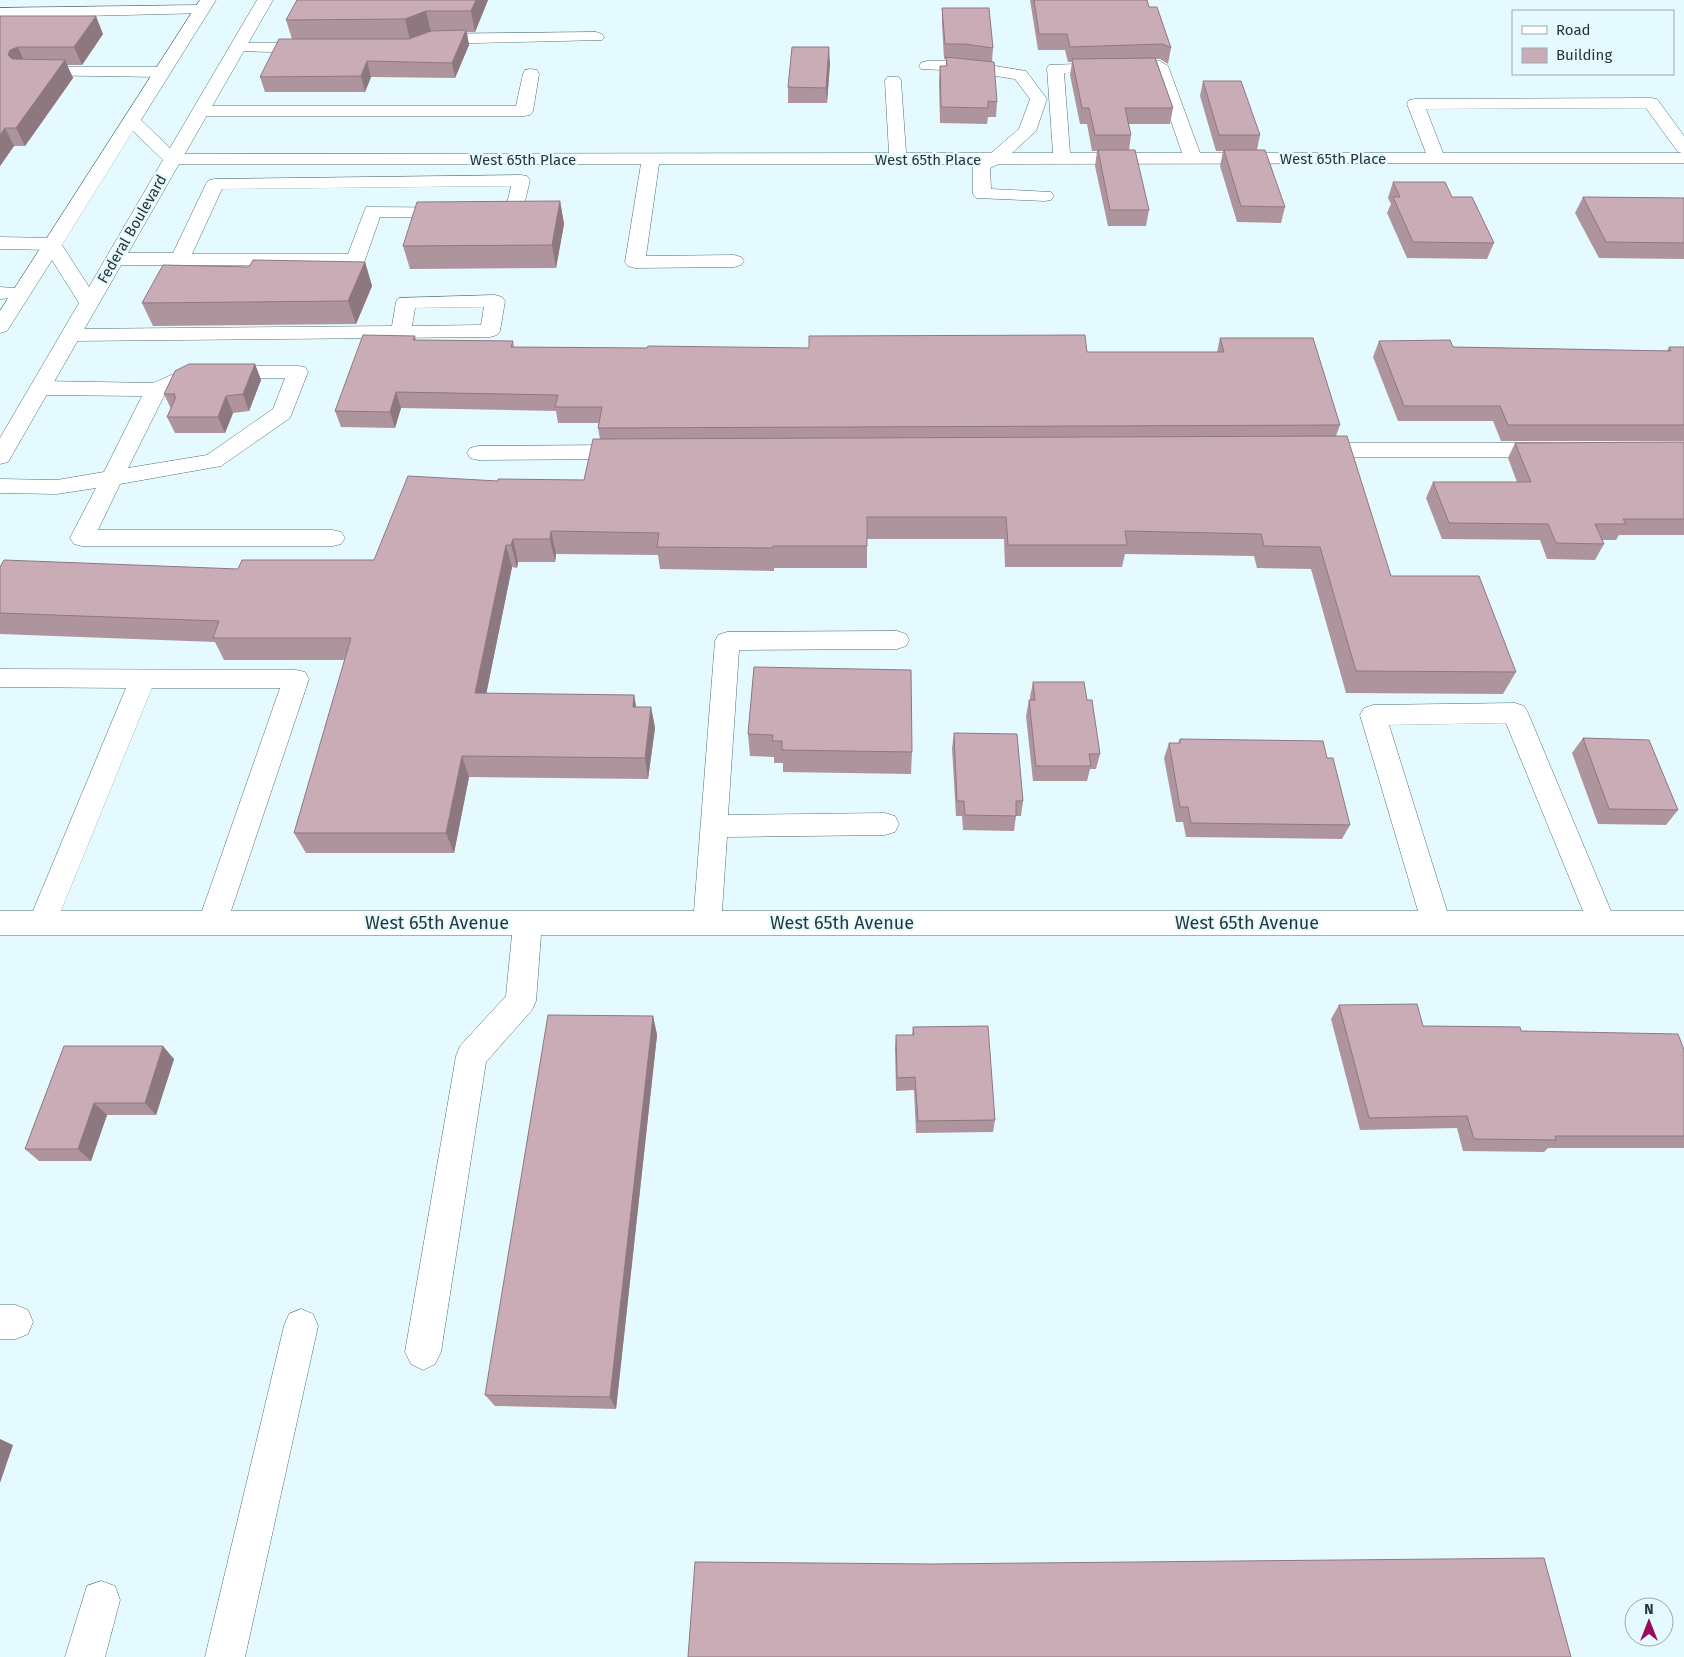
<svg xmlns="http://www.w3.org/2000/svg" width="1684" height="1657" font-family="'Fira Sans',sans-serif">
  <rect width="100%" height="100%" fill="#e5fafe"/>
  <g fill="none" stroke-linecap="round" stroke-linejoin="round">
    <!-- minor casing -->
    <g stroke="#517076" stroke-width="1">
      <g id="minor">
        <path d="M201 5 207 7 209 10 207 13 0 18V8Z"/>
        <path d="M596 32 602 34 604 37 602 40 432 44 424 39 432 34Z"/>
        <path d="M237 43H313L321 48 313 53 231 51 229 48Z"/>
        <path d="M927 61H964L1026 71 1047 99 1036 131 1012 153H1053L1047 68 1049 65 1160 61 1168 66 1200 153H1426L1407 104 1409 100 1415 99 1651 98 1657 99 1684 136V163L999 164 990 168 991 189 1051 192 1054 196 1051 200 1045 201 976 198 973 194V164H659L646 256 734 255 741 257 744 261 741 265 734 267 635 268 628 266 625 262 641 164H172L166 163 163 159 166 155 172 154 889 153 885 81 887 77H899L901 81 906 153H991L1019 129 1030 99 1015 79 964 71 921 69 919 66 921 63ZM1154 71 1182 153H1070L1064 73ZM1646 108 1678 152 1682 153H1443L1426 109Z"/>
        <path d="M33 67H162L168 69 170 72 168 75 162 77 27 75 25 72 27 69Z"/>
        <path d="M531 69 537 70 539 74 533 111 530 115 524 116H201L195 115 192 111 195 107 201 106H516L523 74 525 70Z"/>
        <path d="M521 175 527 176 530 180 521 218 380 217 365 260 362 264 355 266 115 265 108 263 105 259 108 255 115 253H173L206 184 209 180 215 179ZM511 186 506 208 366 207 348 254H192L222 189Z"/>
        <path d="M0 237 52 238 59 240 61 244 59 248 52 250 0 249Z"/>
        <path d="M0 287 28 289 31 293 28 297 0 299Z"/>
        <path d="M495 295 502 297 505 301 500 331 497 335 490 337 71 341 64 339 61 335 64 331 71 329 392 326 396 302 399 298ZM484 307 481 325 412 326 415 308Z"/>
        <path d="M192 366H298L305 367 308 372 290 418 221 466 120 484 98 530H333L341 532 345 538 341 544 333 546H82L74 544 70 538 96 488 57 494 0 493V479L57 480 104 472 142 396 40 395 33 393 29 388 33 383 40 381 153 383ZM196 378H285L273 409 207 455 128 468 165 394Z"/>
        <path d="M1316 443H1550L1558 445 1561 450 1558 455 1550 457H1316L1308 455 1305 450 1308 445Z"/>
        <path d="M628 445 636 447 639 452 636 457 628 459 478 460 470 458 467 453 470 448 478 446Z"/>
        <path d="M897 631 906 634 909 640 906 646 897 649 739 650 728 815 885 813 895 816 899 824 895 832 885 835 727 837 722 911H1418L1360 715 1364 708 1373 705 1515 703 1524 706 1528 713 1611 911H1684V935H541L536 1001 532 1010 486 1062 441 1352 435 1364 423 1370 411 1364 405 1352 456 1056 460 1046 506 996 512 935H0V911H33L126 688 0 687V669L296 670 305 672 309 679 231 911H694L715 641 718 635 727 632ZM152 688H280L202 911H61ZM1506 723 1583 911H1447L1389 725Z"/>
        <path d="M0 1305H16L28 1310 33 1322 28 1334 16 1339H0Z"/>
        <path d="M301 1309 313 1314 318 1326 245 1657H205L284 1326 289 1314Z"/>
        <path d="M101 1581 115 1586 120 1600 105 1657H65L87 1586Z"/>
      </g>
    </g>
    <!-- major casing -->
    <g stroke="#517076" stroke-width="1">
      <path id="major" d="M200 0H216L141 120 170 148 257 0H273L11 457 8 462 0 464V438L79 303 52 260 7 331 0 333V311ZM133 131 163 160 89 287 62 245Z"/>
    </g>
    <!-- minor -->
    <use href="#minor" fill="#fff" fill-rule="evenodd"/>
    <!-- major -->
    <use href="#major" fill="#fff" fill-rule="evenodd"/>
  </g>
  <!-- wall -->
  <g fill="#ae949d">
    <path d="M297 0H488L475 32H467L469 45 455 78 371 77 365 92H265L260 77 292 39 286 20Z"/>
    <path d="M1030 0H1147L1149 7 1171 48 1168 64 1160 59H1156L1173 108 1170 124H1128L1131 135 1129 150 1149 210 1146 226H1108L1095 166 1097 151H1092L1087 124H1080L1070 75 1072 62H1068L1065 50H1038Z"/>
    <path d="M942 8 993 48 992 62 997 102 996 117H988L987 124 940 123 939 82 940 66H946V59H944L942 24Z"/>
    <path d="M0 16 103 34 82 65H67L73 78 25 146H14L0 166Z"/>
    <path d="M830 63 827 103H788V87Z"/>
    <path d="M1203 81 1260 135 1257 150 1285 207 1281 223 1237 222 1220 166 1223 151H1216L1200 96Z"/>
    <path d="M1393 182 1452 197 1494 243 1487 259 1407 258 1387 213 1391 204 1388 198Z"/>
    <path d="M1583 197 1684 198V259L1599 258 1575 213Z"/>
    <path d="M560 201 564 224 556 268 410 269 403 246Z"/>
    <path d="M365 262 372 286 356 324 153 326 142 303 249 267Z"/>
    <path d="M415 336 416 340 513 341 514 347 1087 352H1217L1220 338 1340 425 1336 436 1391 576 1516 672 1503 694 1346 693 1311 569 1257 568 1254 556 1125 554 1122 567H1005L1004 539H867V568H774V571L660 569 658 555 556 554 555 562H518L517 568 512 567 486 694 634 695 636 707H651L655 728 648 779 469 777 454 853H306L294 833 345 660H224L215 642 0 634V567L238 569 374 560 498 481 584 480 600 439 598 428 599 423H558L556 411 401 408 395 428 341 427 335 411Z"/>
    <path d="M1379 341 1453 347 1667 351 1669 347H1684V441H1501L1493 421H1398L1373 357Z"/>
    <path d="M255 364 261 380 249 411 233 413 225 433H175L167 417 171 409 164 394Z"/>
    <path d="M1684 442V535H1619L1616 540H1602L1604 544 1595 560 1547 559 1540 540 1442 539 1426 498 1433 482H1517L1508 458 1515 443Z"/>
    <path d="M754 667 912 752 911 774 783 772V763H774V757L750 756 748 734Z"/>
    <path d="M1033 682 1087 700 1100 754 1096 769H1090L1087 781H1033L1026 716 1029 700H1030V697Z"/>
    <path d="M954 733 1023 801 1021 816H1016L1014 831 963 830 962 816H956L952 748Z"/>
    <path d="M1583 738 1678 810 1666 825 1598 824 1572 753Z"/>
    <path d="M1180 739 1327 758 1350 825 1342 839 1186 837 1183 822H1176L1164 758 1169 743H1178Z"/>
    <path d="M1339 1005 1423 1026 1521 1031 1684 1050V1148H1548L1544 1152 1463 1151 1457 1128 1360 1130 1331 1019Z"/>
    <path d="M653 1016 657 1035 616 1409 495 1406 485 1395Z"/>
    <path d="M913 1027 995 1120 993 1132 916 1133 914 1090 896 1091 895 1048 896 1035H912Z"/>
    <path d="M64 1046 174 1059 156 1115H107L91 1161H39L25 1149Z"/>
  </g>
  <!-- shaded-wall -->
  <g fill="#8d7880">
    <path d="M476 0H488L475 32 471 11Z"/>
    <path d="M426 11 431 32 410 40 405 19Z"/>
    <path d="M96 16 103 34 82 65 74 47Z"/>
    <path d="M466 30 469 45 455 78 452 63Z"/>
    <path d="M18 47 26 65 18 68 8 55 10 50Z"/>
    <path d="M829 47 830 63 827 103 826 88Z"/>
    <path d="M65 60 73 78 25 146 16 128Z"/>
    <path d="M367 61 371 77 365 92 361 76Z"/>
    <path d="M5 128 14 146 0 166V135Z"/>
    <path d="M560 201 564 224 556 268 552 245Z"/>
    <path d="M365 262 372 286 356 324 348 301Z"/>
    <path d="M255 364 261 380 249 411 243 394Z"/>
    <path d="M396 392 401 408 395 428 390 412Z"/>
    <path d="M226 396 233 413 225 433 218 417Z"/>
    <path d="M551 531 556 554 555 562 550 539Z"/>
    <path d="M513 539 518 562 517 568 511 545Z"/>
    <path d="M506 545 512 567 482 715 475 693Z"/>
    <path d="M634 695 638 717 633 707Z"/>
    <path d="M651 707 655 728 648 779 645 758Z"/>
    <path d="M462 756 469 777 454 853 446 833Z"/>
    <path d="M653 1016 657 1035 616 1409 610 1397Z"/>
    <path d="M163 1046 174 1059 156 1115 145 1103Z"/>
    <path d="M94 1103 107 1115 91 1161 78 1149Z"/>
    <path d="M0 1439 13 1445 0 1483Z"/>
  </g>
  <!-- building -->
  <g fill="#caacb7" stroke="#8d7880">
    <path d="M297 0H476L471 11H426L405 19 286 20Z"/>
    <path d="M1034 0H1147L1149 7H1157L1171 48 1163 44 1070 47 1067 34H1039Z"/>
    <path d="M942 8H989L993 48 965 44H945Z"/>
    <path d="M0 16H96L74 47H18L10 50 8 55 12 59 65 60 16 128H5L0 135Z"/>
    <path d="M466 30 452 63 367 61 361 76 260 77 279 39H409L431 31Z"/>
    <path d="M792 47H829L826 88 788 87Z"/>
    <path d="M946 57 994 62 997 102 988 101V108L941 107 940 66H947Z"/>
    <path d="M1155 58 1173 108H1125L1131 135H1095L1089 108H1082L1072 59Z"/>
    <path d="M1203 81H1241L1260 135H1219Z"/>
    <path d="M1098 150H1135L1149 210H1110Z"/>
    <path d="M1224 150H1265L1285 207 1241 206Z"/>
    <path d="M1393 182H1445L1452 197H1472L1494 243 1413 242 1393 197H1400Z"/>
    <path d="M1583 197 1684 198V243L1606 242Z"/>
    <path d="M560 201 552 245 403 246 417 202Z"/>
    <path d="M253 260 365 262 348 301 142 303 163 265 249 267Z"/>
    <path d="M363 335 415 336 413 340 513 341 511 347 647 348 648 346 809 348V336L1085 335 1087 352H1224L1220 338H1313L1340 425 598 428 602 407H555L558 395 396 392 390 412 335 411Z"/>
    <path d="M1450 340 1453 347 1671 351 1669 347H1684V425H1508L1500 406H1404L1379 341Z"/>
    <path d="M189 364H255L243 394 226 396 218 417H167L176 397H174L175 394H164L175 371Z"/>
    <path d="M1347 436 1391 576H1479L1516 672 1356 671 1320 547 1264 546 1261 534 1125 531 1127 545H1008L1006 517H867V546H773V548L657 547 659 533 551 531 550 539H513L511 545H506L475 693 634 695 633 707H651L645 758 462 756 446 833H294L351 638H213L219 621 0 613V567L4 560 238 569 242 560H374L408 476 498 481V479L584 480 593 439Z"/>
    <path d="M1684 442V519H1623L1626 524H1595L1604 544 1556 543 1548 524 1449 523 1433 482H1531L1515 443Z"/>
    <path d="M754 667 911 670 912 752 782 750V741H772L773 735 748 734Z"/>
    <path d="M1033 682H1084L1087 700H1092L1100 754H1089L1091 766H1036L1029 700H1035Z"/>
    <path d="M954 733 1017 734 1023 801H1016V816L965 815 964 801H957Z"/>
    <path d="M1583 738 1649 740 1678 810 1609 809Z"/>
    <path d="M1180 739 1323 741 1327 758H1333L1350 825 1191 823 1188 807H1180L1169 743H1180Z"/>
    <path d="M1417 1004 1423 1026 1520 1027 1521 1031 1678 1034 1684 1050V1136H1555L1556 1140 1474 1139 1467 1116 1369 1118 1339 1005Z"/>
    <path d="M548 1015 653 1016 610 1397 485 1395Z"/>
    <path d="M988 1026 995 1120 918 1121 915 1077 897 1078 896 1035H914L913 1027Z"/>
    <path d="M64 1046H163L145 1103H94L78 1149H25Z"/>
    <path d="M1544 1558 1571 1657H688L695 1562 931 1564Z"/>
  </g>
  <g text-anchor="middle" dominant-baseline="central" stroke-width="4.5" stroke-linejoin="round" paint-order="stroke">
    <!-- far-street labels -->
    <g font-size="15" fill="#273538" stroke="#e5fafe">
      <text x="1333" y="159">West 65th Place</text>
      <text x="523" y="160">West 65th Place</text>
      <text x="928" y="160">West 65th Place</text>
      <text transform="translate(132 229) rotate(-60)">Federal Boulevard</text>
    </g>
    <!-- street labels -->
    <g font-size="18" fill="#273538" stroke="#e5fafe">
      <text x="437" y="923">West 65th Avenue</text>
      <text x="842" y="923">West 65th Avenue</text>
      <text x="1247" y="923">West 65th Avenue</text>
    </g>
  </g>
  <!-- legend -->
  <rect x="1512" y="10" width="162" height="65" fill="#e5fafe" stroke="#99abaf"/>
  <rect x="1522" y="26" width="25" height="8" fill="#ffffff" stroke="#99abaf"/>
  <text x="1556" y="35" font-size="15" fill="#273538">Road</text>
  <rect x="1522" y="48" width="25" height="15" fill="#caacb7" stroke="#99abaf"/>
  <text x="1556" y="60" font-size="15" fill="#273538">Building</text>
  <!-- north arrow -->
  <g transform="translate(1649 1622)"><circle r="24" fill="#e5fafe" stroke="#99abaf"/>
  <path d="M0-4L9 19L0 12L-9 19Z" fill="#9b0c5c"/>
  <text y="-8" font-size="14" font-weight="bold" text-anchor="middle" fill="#273538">N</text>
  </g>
</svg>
